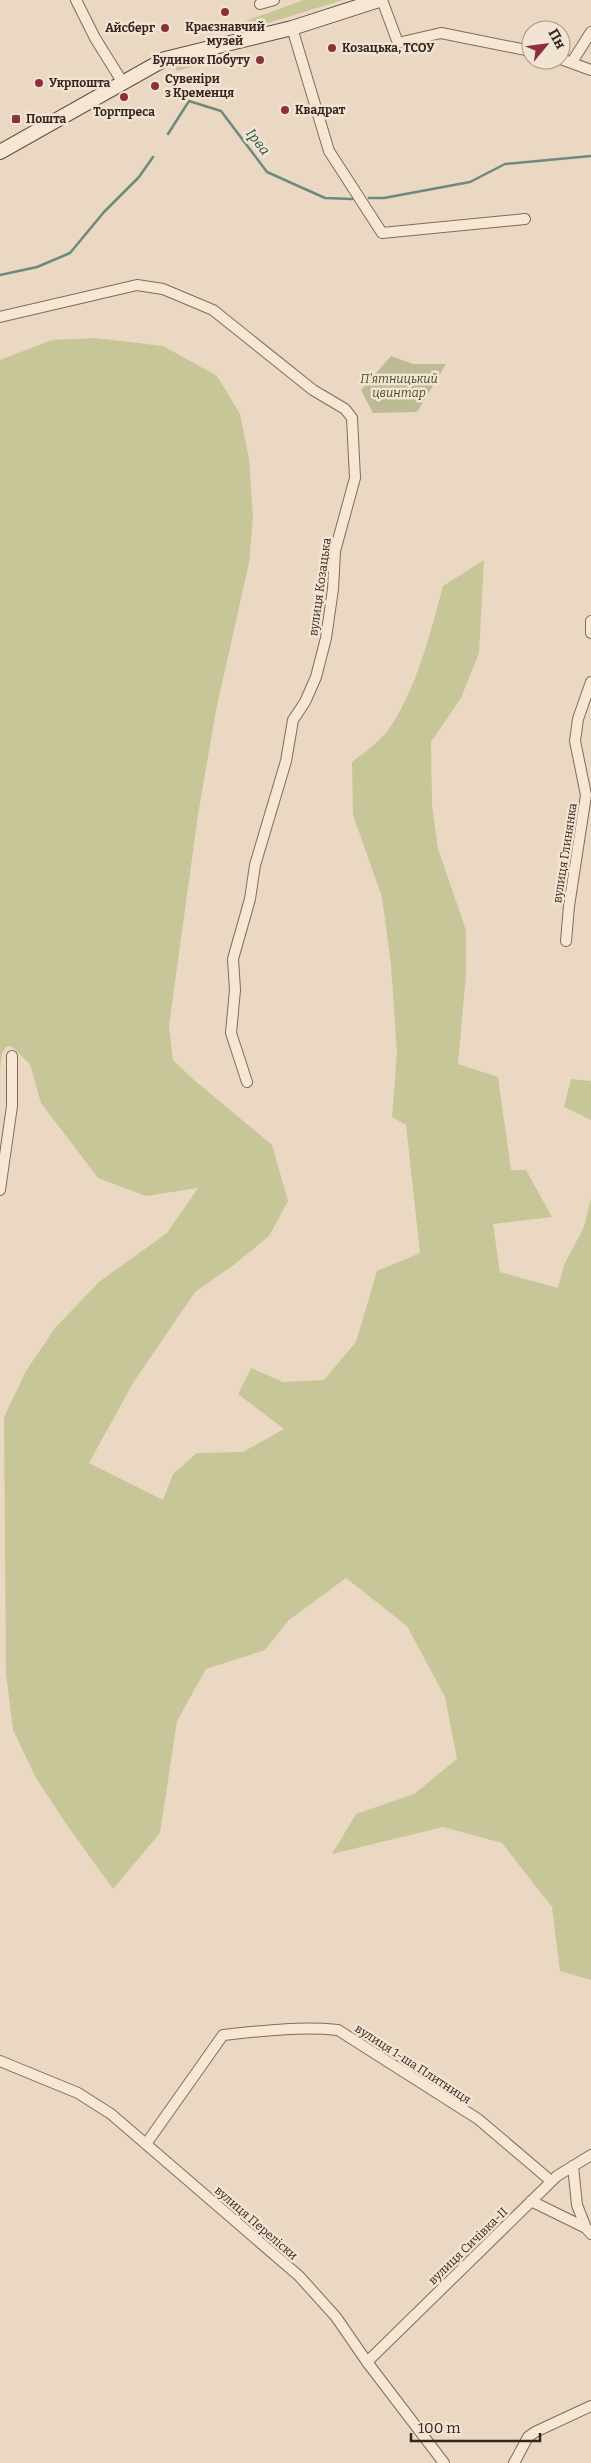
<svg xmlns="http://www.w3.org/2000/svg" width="591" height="2463" font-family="Bitter,serif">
  <rect width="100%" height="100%" fill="#ead8c3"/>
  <!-- green -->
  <g fill="#c7c698">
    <path d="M304 0H343L245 30 243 22Z"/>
    <path d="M218 54 220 58 177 71 175 64Z"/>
    <path d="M95 338 163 346 217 376 240 414 249 459 253 517 249 563 216 710 198 815 169 1026 173 1060 194 1080 272 1145 288 1201 269 1236 235 1264 195 1292 133 1383 89 1463 163 1500 173 1474 197 1453 243 1452 284 1429 238 1394 251 1368 283 1382 324 1380 356 1342 377 1271 420 1253 406 1125 392 1117 397 1053 391 965 382 897 353 815 352 762C366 751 382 740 391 726 418 684 430 634 443 586L484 560 479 653 461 698 431 742 432 805 438 849 466 930V975L458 1064 498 1077 511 1170H526L552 1217 493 1224 500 1272 558 1288 564 1265 584 1227 591 1198V1980L560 1971 552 1907 502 1843 443 1827 332 1854 356 1814 414 1794 457 1759 445 1697 407 1626 346 1578 289 1620 265 1650 206 1669 177 1721 160 1833 113 1889 67 1825 36 1778 13 1730 6 1673 4 1417 26 1371 55 1328 99 1282 167 1233 198 1188 146 1196 98 1178 41 1103 30 1064 11 1046 6 1047 2 1053 0 1069V360L52 340Z"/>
    <path d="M571 1079 591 1081V1120L564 1107Z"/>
  </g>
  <!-- cemetery -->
  <path fill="#bcbb96" d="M391 356 413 364H446L417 412 373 413 361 390Z"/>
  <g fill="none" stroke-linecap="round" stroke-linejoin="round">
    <!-- stream -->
    <g stroke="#6c8a7e" stroke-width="2.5">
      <path d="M168 134 189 101 221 111 267 172 325 198 352 199"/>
      <path d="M369 198H384L470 182 505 164 591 156"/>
      <path d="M0 275 37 267 70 253 104 212 139 177 153 157"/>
    </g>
    <!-- street casing -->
    <g stroke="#836a5b" stroke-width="12">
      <g id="street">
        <path d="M76 0 95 38 123 83"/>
        <path d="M382 0 398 43 441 33 531 51"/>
        <path d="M260 4 274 0"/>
        <path d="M292 28 329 151 382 233 525 219"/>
        <path d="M561 59 591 70"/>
        <path d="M572 62 591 32"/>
        <path d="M0 317 137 285 163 289 213 310 313 390 345 409 352 418 355 478 335 551 333 589 326 638 316 677 305 702 293 720 286 761 255 865 250 899 233 959 235 990 231 1033 247 1082"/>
        <path d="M591 621V633"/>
        <path d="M566 941 569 906 586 795 575 741 578 719 591 682"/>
        <path d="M0 1190 12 1106V1056"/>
        <path d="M0 2061 78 2093 111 2114 299 2276 336 2317 367 2362 444 2463"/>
        <path d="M146 2144 223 2035C261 2031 299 2026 338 2030L478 2119 551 2181"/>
        <path d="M573 2166 577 2205 586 2228"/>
        <path d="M531 2201 586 2228 591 2234"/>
        <path d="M367 2362 557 2176 591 2155"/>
        <path d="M514 2463 528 2437 535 2432 591 2406"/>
      </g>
    </g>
    <!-- secondary casing -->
    <g stroke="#644c3e" stroke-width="16">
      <path id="secondary" d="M0 152 165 59 292 28 379 0"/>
    </g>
    <!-- street -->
    <use href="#street" stroke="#f6e7d5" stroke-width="10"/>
    <!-- secondary -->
    <use href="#secondary" stroke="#f6e7d5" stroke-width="14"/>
  </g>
  <!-- markers -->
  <g fill="#8d303e" stroke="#f2e4d2" stroke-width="2">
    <circle cx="225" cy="12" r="5"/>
    <circle cx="165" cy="28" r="5"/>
    <circle cx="332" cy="48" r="5"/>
    <circle cx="260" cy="60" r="5"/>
    <circle cx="39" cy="83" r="5"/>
    <circle cx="155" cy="86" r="5"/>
    <circle cx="124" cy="97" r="5"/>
    <circle cx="285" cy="110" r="5"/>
    <rect x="11" y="114" width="10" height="10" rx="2.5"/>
  </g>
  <g text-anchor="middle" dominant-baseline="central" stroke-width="5" stroke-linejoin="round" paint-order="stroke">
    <!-- poi labels -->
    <g font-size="12" font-weight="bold" fill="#34251e" stroke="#f2e4d2" text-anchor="start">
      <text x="225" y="27" text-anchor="middle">Краєзнавчий<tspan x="225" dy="14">музей</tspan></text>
      <text x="155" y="28" text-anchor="end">Айсберг</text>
      <text x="342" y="48">Козацька, ТСОУ</text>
      <text x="250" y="60" text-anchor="end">Будинок Побуту</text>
      <text x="165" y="79">Сувеніри<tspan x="165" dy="14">з Кременця</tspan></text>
      <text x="49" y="83">Укрпошта</text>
      <text x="295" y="110">Квадрат</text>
      <text x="124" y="112" text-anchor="middle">Торгпреса</text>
      <text x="26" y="119">Пошта</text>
    </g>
    <!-- park labels -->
    <g font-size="12" font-style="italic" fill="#4a4e26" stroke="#f2e4d2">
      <text x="399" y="379">П'ятницький<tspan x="399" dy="14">цвинтар</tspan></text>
    </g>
    <!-- street labels -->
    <g font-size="12" fill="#34251e" stroke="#f2e4d2">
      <text transform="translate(320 587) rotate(-82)">вулиця Козацька</text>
      <text transform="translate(565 853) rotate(-81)">вулиця Глинянка</text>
      <text transform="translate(413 2064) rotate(33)">вулиця 1-ша Плитниця</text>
      <text transform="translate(256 2223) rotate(41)">вулиця Переліски</text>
      <text transform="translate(468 2246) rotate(-44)">вулиця Сичівка-II</text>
    </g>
    <!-- water labels -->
    <g font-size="14" font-style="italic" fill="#2e524b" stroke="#f2e4d2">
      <text transform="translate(258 142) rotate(52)">Ірва</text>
    </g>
  </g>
  <!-- north arrow -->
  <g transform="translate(546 45) rotate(61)"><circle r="24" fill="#f2e4d2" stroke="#a6988a"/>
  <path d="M0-4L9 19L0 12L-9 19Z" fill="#8d303e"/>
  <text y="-8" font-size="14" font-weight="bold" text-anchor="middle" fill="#34251e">Пн</text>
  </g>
  <!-- scale -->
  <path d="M411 2433v8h129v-8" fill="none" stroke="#34251e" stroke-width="2.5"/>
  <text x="418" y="2433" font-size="15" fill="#34251e" stroke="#f2e4d2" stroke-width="4" paint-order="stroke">100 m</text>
</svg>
